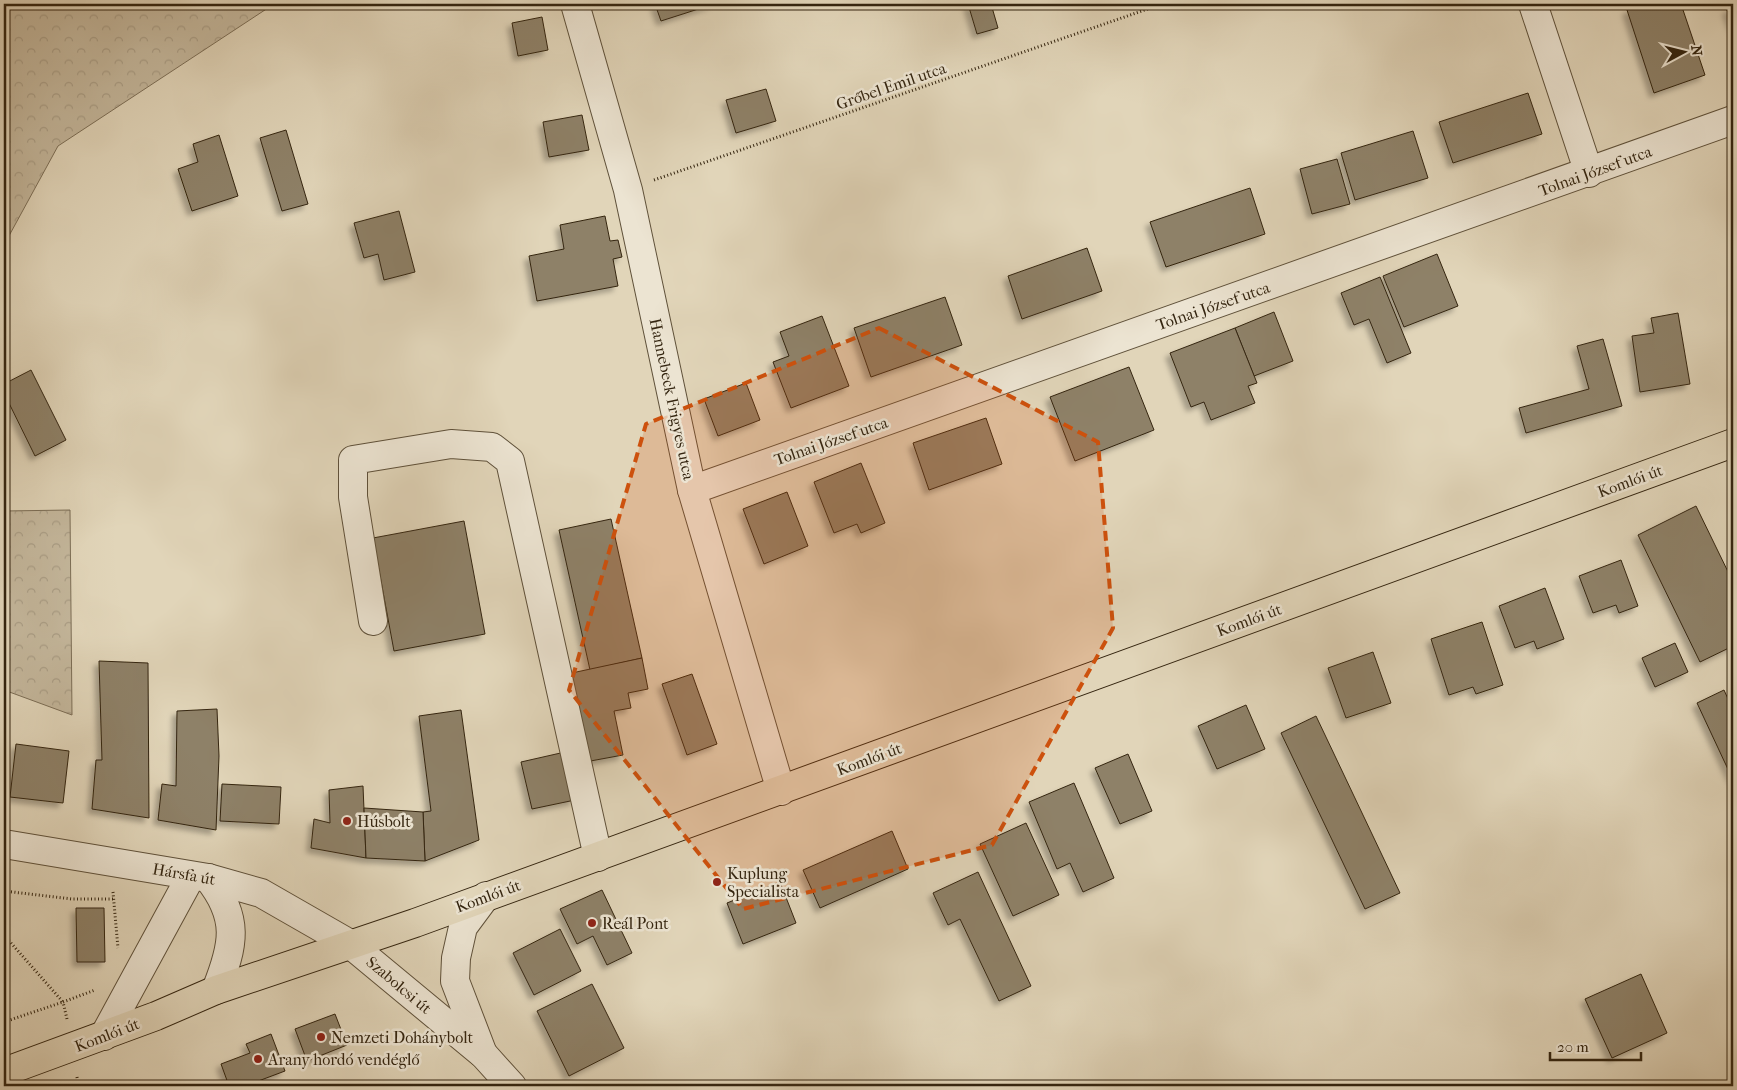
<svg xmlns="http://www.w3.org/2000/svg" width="1737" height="1090" font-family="'IM FELL French Canon',serif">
  <defs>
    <pattern id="forest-crowns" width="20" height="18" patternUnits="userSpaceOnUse" patternTransform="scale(1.25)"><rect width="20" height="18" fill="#c4b79c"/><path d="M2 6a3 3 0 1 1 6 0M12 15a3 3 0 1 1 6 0" fill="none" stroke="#a99d85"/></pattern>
    <filter id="shadow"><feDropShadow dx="-4.5" dy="4.5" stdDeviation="2.5" flood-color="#0004"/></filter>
  </defs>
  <rect width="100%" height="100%" fill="#e1d5b9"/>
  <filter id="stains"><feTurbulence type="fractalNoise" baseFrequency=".004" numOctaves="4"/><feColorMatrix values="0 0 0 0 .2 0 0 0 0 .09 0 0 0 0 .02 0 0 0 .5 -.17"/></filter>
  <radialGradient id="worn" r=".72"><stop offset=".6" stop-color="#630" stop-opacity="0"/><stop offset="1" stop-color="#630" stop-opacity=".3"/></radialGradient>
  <!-- forest -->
  <g fill="url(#forest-crowns)" stroke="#7c6e56">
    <path d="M4 4H274L58 146 4 245Z"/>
    <path d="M70 510 72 715 4 690V511Z"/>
  </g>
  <!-- building -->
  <g fill="#8e8168" stroke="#342510" filter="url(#shadow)">
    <path d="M655 4H714L661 21Z"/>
    <path d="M968 4H991L998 28 977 34Z"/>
    <path d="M1645 4H1681L1705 75 1654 93 1627 10Z"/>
    <path d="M1733 7V28L1727 10Z"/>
    <path d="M542 17 548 50 518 56 512 23Z"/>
    <path d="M766 89 776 121 736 133 726 100Z"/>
    <path d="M1528 93 1542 134 1453 163 1439 122Z"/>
    <path d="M582 115 589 150 549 157 543 122Z"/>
    <path d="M286 130 308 204 282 211 260 138Z"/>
    <path d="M1413 131 1428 178 1355 200 1341 153Z"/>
    <path d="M219 135 238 196 192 211 178 169 198 162 193 144Z"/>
    <path d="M1337 159 1350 204 1312 214 1300 169Z"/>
    <path d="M1250 188 1265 234 1166 267 1150 222Z"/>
    <path d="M399 211 415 272 384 280 378 254 364 258 354 223Z"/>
    <path d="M605 216 610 241 618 240 622 257 613 259 618 286 537 301 529 256 564 249 560 225Z"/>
    <path d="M1087 248 1102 291 1022 319 1008 276Z"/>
    <path d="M1437 254 1458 306 1404 327 1383 276Z"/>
    <path d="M1380 277 1411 353 1387 363 1369 319 1354 325 1341 293Z"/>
    <path d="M945 297 962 345 871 377 854 328Z"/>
    <path d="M1274 312 1293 361 1254 376 1235 328Z"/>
    <path d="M1678 313 1690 384 1640 392 1632 336 1654 333 1651 318Z"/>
    <path d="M822 316 849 386 791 408 773 362 789 356 780 332Z"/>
    <path d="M1235 328 1257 383 1248 386 1255 403 1211 420 1204 402 1191 407 1170 353Z"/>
    <path d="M1603 339 1622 406 1526 433 1519 408 1589 389 1577 346Z"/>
    <path d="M1129 367 1154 430 1075 461 1050 397Z"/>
    <path d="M31 370 66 440 35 456 4 393V384Z"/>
    <path d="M746 383 760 420 718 436 704 399Z"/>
    <path d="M986 418 1002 464 929 490 913 443Z"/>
    <path d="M861 463 885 523 861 533 857 524 834 533 814 482Z"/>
    <path d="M787 492 808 546 764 564 743 509Z"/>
    <path d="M1696 506 1733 582V646L1700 662 1638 535Z"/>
    <path d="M611 519 642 658 590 670 559 530Z"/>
    <path d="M464 521 485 634 394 651 373 538Z"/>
    <path d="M1621 560 1638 606 1619 613 1616 605 1593 613 1579 576Z"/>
    <path d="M1545 588 1564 639 1537 649 1534 641 1515 648 1499 606Z"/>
    <path d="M1482 622 1503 685 1476 694 1473 687 1449 695 1431 639Z"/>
    <path d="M1675 643 1688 672 1655 687 1642 658Z"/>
    <path d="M1373 652 1391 703 1346 718 1328 668Z"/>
    <path d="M642 658 648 689 628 693 631 708 614 711 623 755 585 762 567 674Z"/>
    <path d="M99 661 148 663 149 818 92 809 96 760H102Z"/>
    <path d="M692 674 717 744 687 755 662 684Z"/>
    <path d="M1724 690 1733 710V780L1697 703Z"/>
    <path d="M1246 705 1265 749 1217 769 1198 726Z"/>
    <path d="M217 709 219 756 216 830 158 820 162 784 176 786 177 711Z"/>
    <path d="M461 710 479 840 425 861 423 812 431 811 419 716Z"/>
    <path d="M1316 716 1400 893 1365 909 1281 733Z"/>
    <path d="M16 744 69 751 63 803 10 797Z"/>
    <path d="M565 752 575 800 532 809 521 762Z"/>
    <path d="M1128 754 1152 811 1120 824 1095 768Z"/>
    <path d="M1074 783 1114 878 1083 892 1070 863 1057 869 1029 802Z"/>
    <path d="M222 784 281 787 279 824 220 821Z"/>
    <path d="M363 786 366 858 311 848 314 819 330 823 329 790Z"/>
    <path d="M364 808 423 812 425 861 366 858Z"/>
    <path d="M1026 823 1059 895 1013 916 980 844Z"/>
    <path d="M892 831 908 869 820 908 803 870Z"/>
    <path d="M978 872 1031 986 999 1001 960 919 948 925 933 893Z"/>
    <path d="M780 882 796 923 743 944 727 903Z"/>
    <path d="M602 890 632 953 607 965 593 936 577 944 560 909Z"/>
    <path d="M76 908H104L105 962H77Z"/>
    <path d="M560 929 581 971 534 995 513 953Z"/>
    <path d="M1641 974 1667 1033 1612 1058 1585 999Z"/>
    <path d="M592 984 624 1048 569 1076 537 1011Z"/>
    <path d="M335 1014 347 1045 307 1061 295 1029Z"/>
    <path d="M271 1034 285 1071 245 1086H229L221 1064 250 1053 246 1044Z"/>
  </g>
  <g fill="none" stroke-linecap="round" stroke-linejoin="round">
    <!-- minor casing -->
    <g stroke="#5f513a" stroke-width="30">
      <g id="minor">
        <path d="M575 4 628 190 692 490 781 791"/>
        <path d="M1533 4 1589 173"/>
        <path d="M692 490 1733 120"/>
        <path d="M373 621 353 497V460L451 444 492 447 510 461 598 857"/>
        <path d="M4 844 208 878 261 893 350 944 484 1055 512 1086"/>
        <path d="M208 878C240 918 234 945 216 990"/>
        <path d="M104 1036 191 876"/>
        <path d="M483 1054 455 981 456 958 463 927 486 896"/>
      </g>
    </g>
    <!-- major casing -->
    <g stroke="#342510" stroke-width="30">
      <path id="major" d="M4 1072 156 1016 216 990 415 923 1733 443"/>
    </g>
    <!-- path -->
    <g stroke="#342510" stroke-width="3" stroke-dasharray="1 2.5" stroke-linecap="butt">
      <path d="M654 180 1162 4"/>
      <path d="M4 891 72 899H113"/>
      <path d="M113 892 118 948"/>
      <path d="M4 935 63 1002 4 1022"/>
      <path d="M67 1019 63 1002 95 990"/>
      <path d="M77 1077 78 1086"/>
    </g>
    <!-- minor -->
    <use href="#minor" stroke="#ece4d2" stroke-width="28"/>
    <!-- major -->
    <use href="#major" stroke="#e1d5b9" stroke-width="28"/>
  </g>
  <!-- marked area -->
  <path fill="#cd510d" fill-opacity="0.2" stroke="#cd510d" stroke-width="4" stroke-dasharray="10 6" stroke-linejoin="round" d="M879 328 1098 442 1113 628 992 845 743 909 569 690 646 424Z"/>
  <!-- markers -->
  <g fill="#8f2418" stroke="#ece4d2" stroke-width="2">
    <circle cx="347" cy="821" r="5"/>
    <circle cx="717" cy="882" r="5"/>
    <circle cx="592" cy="923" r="5"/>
    <circle cx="321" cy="1037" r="5"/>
    <circle cx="258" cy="1059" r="5"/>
  </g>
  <g text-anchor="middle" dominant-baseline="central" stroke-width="5" stroke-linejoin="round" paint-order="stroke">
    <!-- street labels -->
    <g font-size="16" fill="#342510" stroke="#ece4d2">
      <text transform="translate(891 86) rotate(-19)">Grőbel Emil utca</text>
      <text transform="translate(1595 171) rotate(-20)">Tolnai József utca</text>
      <text transform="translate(1213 306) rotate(-19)">Tolnai József utca</text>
      <text transform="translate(672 399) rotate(78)">Hannebeck Frigyes utca</text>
      <text transform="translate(831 441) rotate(-19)">Tolnai József utca</text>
      <text transform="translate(1630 481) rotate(-20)">Komlói út</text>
      <text transform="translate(1249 620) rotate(-20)">Komlói út</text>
      <text transform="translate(869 759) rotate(-20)">Komlói út</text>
      <text transform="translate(184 874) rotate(10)">Hársfa út</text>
      <text transform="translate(488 896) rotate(-20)">Komlói út</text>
      <text transform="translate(399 985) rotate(40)">Szabolcsi út</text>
      <text transform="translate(107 1035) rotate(-21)">Komlói út</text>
    </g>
    <!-- poi labels -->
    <g font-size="16" fill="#342510" stroke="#ece4d2" text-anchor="start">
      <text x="357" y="821">Húsbolt</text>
      <text x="727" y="873">Kuplung<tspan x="727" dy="18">Specialista</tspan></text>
      <text x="602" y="923">Reál Pont</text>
      <text x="331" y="1037">Nemzeti Dohánybolt</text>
      <text x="268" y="1059">Arany hordó vendéglő</text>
    </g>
  </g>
  <!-- margin -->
  <rect width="1737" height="1090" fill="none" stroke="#e1d5b9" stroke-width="20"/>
  <rect x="5" y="5" width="1727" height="1080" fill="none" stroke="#342510" stroke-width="2.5"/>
  <rect x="10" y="10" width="1717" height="1070" fill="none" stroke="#342510"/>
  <!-- north arrow -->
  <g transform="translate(1684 52) rotate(83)" stroke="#ece4d2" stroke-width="4" paint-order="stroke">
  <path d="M0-4L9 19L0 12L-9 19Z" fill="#342510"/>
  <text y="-8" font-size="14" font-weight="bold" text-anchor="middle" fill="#342510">N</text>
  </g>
  <!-- scale -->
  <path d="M1550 1052v8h91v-8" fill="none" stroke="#342510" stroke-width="2.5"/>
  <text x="1557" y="1052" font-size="15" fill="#342510" stroke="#ece4d2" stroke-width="4" paint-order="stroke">20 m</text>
  <rect width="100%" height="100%" filter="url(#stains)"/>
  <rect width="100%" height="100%" fill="url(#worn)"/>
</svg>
